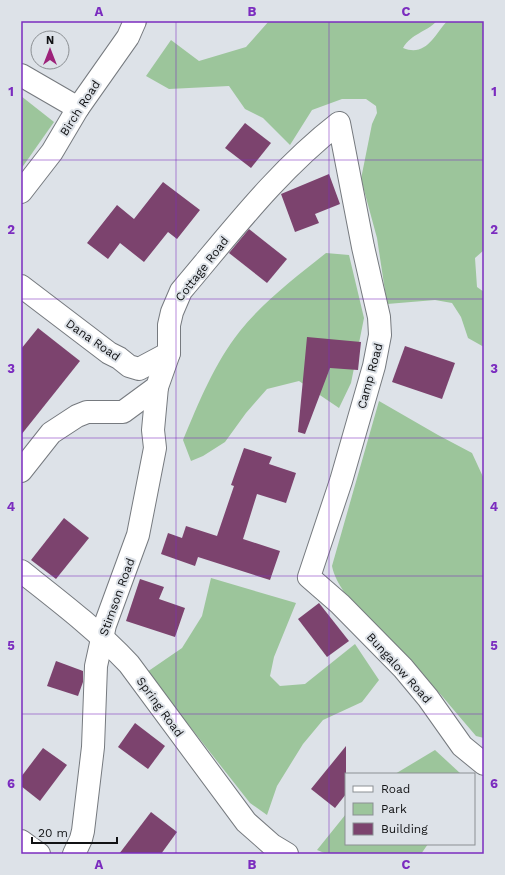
<svg xmlns="http://www.w3.org/2000/svg" width="505" height="875" font-family="'Work Sans',sans-serif">
  <rect width="100%" height="100%" fill="#dde2e8"/>
  <!-- green -->
  <g fill="#9cc59b">
    <path d="M269 21H437C425 33 412 33 403 48 426 57 434 36 447 21H484V250L475 258 477 287 484 292V347L468 338 461 317 452 303 435 300 387 304 377 238 361 179 372 124 377 113 376 106 366 99H342L312 110 290 145 263 118 245 109 229 86 169 89 146 76 171 40 199 61 246 47Z"/>
    <path d="M21 96 54 122 21 169Z"/>
    <path d="M326 253 349 255 364 318 351 383 339 408 299 381 267 389 246 413 225 442 203 456 191 461 183 440C199 402 214 364 240 331 264 301 296 277 326 253Z"/>
    <path d="M379 401 438 435 472 453 484 479V738L476 736C461 719 447 701 432 685 406 657 338 601 332 566Z"/>
    <path d="M211 578 296 603 274 657 270 676 280 686 305 684 355 644 379 680 362 702 323 720 303 744 277 786 267 815 250 803 147 672 182 648 202 616Z"/>
    <path d="M435 750 461 774H395Z"/>
    <path d="M346 814V844H428L421 854H327L317 850Z"/>
  </g>
  <!-- building -->
  <g fill="#7c436e">
    <path d="M245 123 271 143 251 168 225 148Z"/>
    <path d="M329 174 340 204 315 214 319 223 295 232 281 194Z"/>
    <path d="M163 182 200 210 177 239 168 232 144 262 120 243 108 259 87 243 117 205 134 219Z"/>
    <path d="M249 229 287 259 267 283 229 253Z"/>
    <path d="M38 328 80 361 21 435V349Z"/>
    <path d="M307 337 361 342 358 370 330 368 305 434 298 432Z"/>
    <path d="M405 346 455 363 442 399 392 382Z"/>
    <path d="M244 448 272 457 269 464 296 473 286 503 257 494 243 539 280 551 270 580 198 557 195 566 161 554 168 533 182 538 186 526 217 536 234 486 231 485Z"/>
    <path d="M64 518 89 538 56 579 31 560Z"/>
    <path d="M140 579 164 587 159 599 185 608 175 637 126 621Z"/>
    <path d="M319 603 349 641 327 657 298 619Z"/>
    <path d="M56 661 83 671V682L78 696 47 686Z"/>
    <path d="M135 723 165 746 148 769 118 747Z"/>
    <path d="M346 746V794L335 808 311 789Z"/>
    <path d="M43 748 67 765 40 801 21 786V777Z"/>
    <path d="M151 812 177 832 161 854H119Z"/>
  </g>
  <g fill="none" stroke-linecap="round" stroke-linejoin="round">
    <!-- street casing -->
    <g stroke="#767a7f" stroke-width="24">
      <g id="street">
        <path d="M21 75 78 108"/>
        <path d="M21 192 52 152 78 108 128 37 135 21"/>
        <path d="M21 286 109 353 119 358 129 366 139 369 169 353"/>
        <path d="M21 471 51 433 77 416 87 412H123L157 387 169 353V325L172 312 181 291C231 232 278 170 339 123L363 247 379 317 380 335 374 366 341 481 309 577 340 604 403 668 428 698 462 746 484 764"/>
        <path d="M21 571C59 601 96 629 129 664L246 822 272 845 287 854"/>
        <path d="M74 854 81 839 83 831 93 747 96 666 105 625 138 535 155 448 153 430 157 387"/>
      </g>
    </g>
    <!-- secondary casing -->
    <g stroke="#767a7f" stroke-width="24">
      <path id="secondary" d="M21 841 39 854"/>
    </g>
    <!-- street -->
    <use href="#street" stroke="#fff" stroke-width="22"/>
    <!-- secondary -->
    <use href="#secondary" stroke="#fff" stroke-width="22"/>
  </g>
  <!-- grid -->
  <path fill="none" stroke="#7b2cbf" stroke-width="1" stroke-opacity="0.55" d="M176 21V854M329 21V854M21 160H484M21 299H484M21 438H484M21 576H484M21 714H484"/>
  <g text-anchor="middle" dominant-baseline="central" stroke-width="4" stroke-linejoin="round" paint-order="stroke">
    <!-- street labels -->
    <g font-size="12" fill="#111214" stroke="#dde2e8">
      <text transform="translate(80 108) rotate(-57)">Birch Road</text>
      <text transform="translate(202 269) rotate(-52)">Cottage Road</text>
      <text transform="translate(93 340) rotate(35)">Dana Road</text>
      <text transform="translate(370 376) rotate(-75)">Camp Road</text>
      <text transform="translate(117 597) rotate(-70)">Stimson Road</text>
      <text transform="translate(399 668) rotate(48)">Bungalow Road</text>
      <text transform="translate(160 707) rotate(54)">Spring Road</text>
    </g>
  </g>
  <!-- border -->
  <rect width="505" height="875" fill="none" stroke="#dde2e8" stroke-width="44"/>
  <!-- legend -->
  <rect x="345" y="773" width="130" height="72" fill="#dde2e8" stroke="#8b8f93"/>
  <rect x="353" y="786" width="20" height="6" fill="#ffffff" stroke="#8b8f93"/>
  <text x="381" y="793" font-size="12" fill="#111214">Road</text>
  <rect x="353" y="803" width="20" height="12" fill="#9cc59b" stroke="#8b8f93"/>
  <text x="381" y="813" font-size="12" fill="#111214">Park</text>
  <rect x="353" y="823" width="20" height="12" fill="#7c436e" stroke="#8b8f93"/>
  <text x="381" y="833" font-size="12" fill="#111214">Building</text>
  <!-- north arrow -->
  <g transform="translate(50 50)"><circle r="19" fill="#dde2e8" stroke="#8b8f93"/>
  <path d="M0-3L7 15L0 10L-7 15Z" fill="#9d227a"/>
  <text y="-6" font-size="11" font-weight="bold" text-anchor="middle" fill="#111214">N</text>
  </g>
  <!-- scale -->
  <path d="M32 837v6h85v-6" fill="none" stroke="#111214" stroke-width="2"/>
  <text x="38" y="837" font-size="12" fill="#111214" stroke="#dde2e8" stroke-width="3" paint-order="stroke">20 m</text>
  <rect x="22" y="22" width="461" height="831" fill="none" stroke="#7b2cbf" stroke-width="1.5"/>
  <g font-size="13" text-anchor="middle" font-weight="bold" fill="#7b2cbf">
    <text x="99" y="16">A</text>
    <text x="252" y="16">B</text>
    <text x="406" y="16">C</text>
    <text x="11" y="96">1</text>
    <text x="494" y="96">1</text>
    <text x="11" y="234">2</text>
    <text x="494" y="234">2</text>
    <text x="11" y="373">3</text>
    <text x="494" y="373">3</text>
    <text x="11" y="511">4</text>
    <text x="494" y="511">4</text>
    <text x="11" y="650">5</text>
    <text x="494" y="650">5</text>
    <text x="11" y="788">6</text>
    <text x="494" y="788">6</text>
    <text x="99" y="869">A</text>
    <text x="252" y="869">B</text>
    <text x="406" y="869">C</text>
  </g>
</svg>
